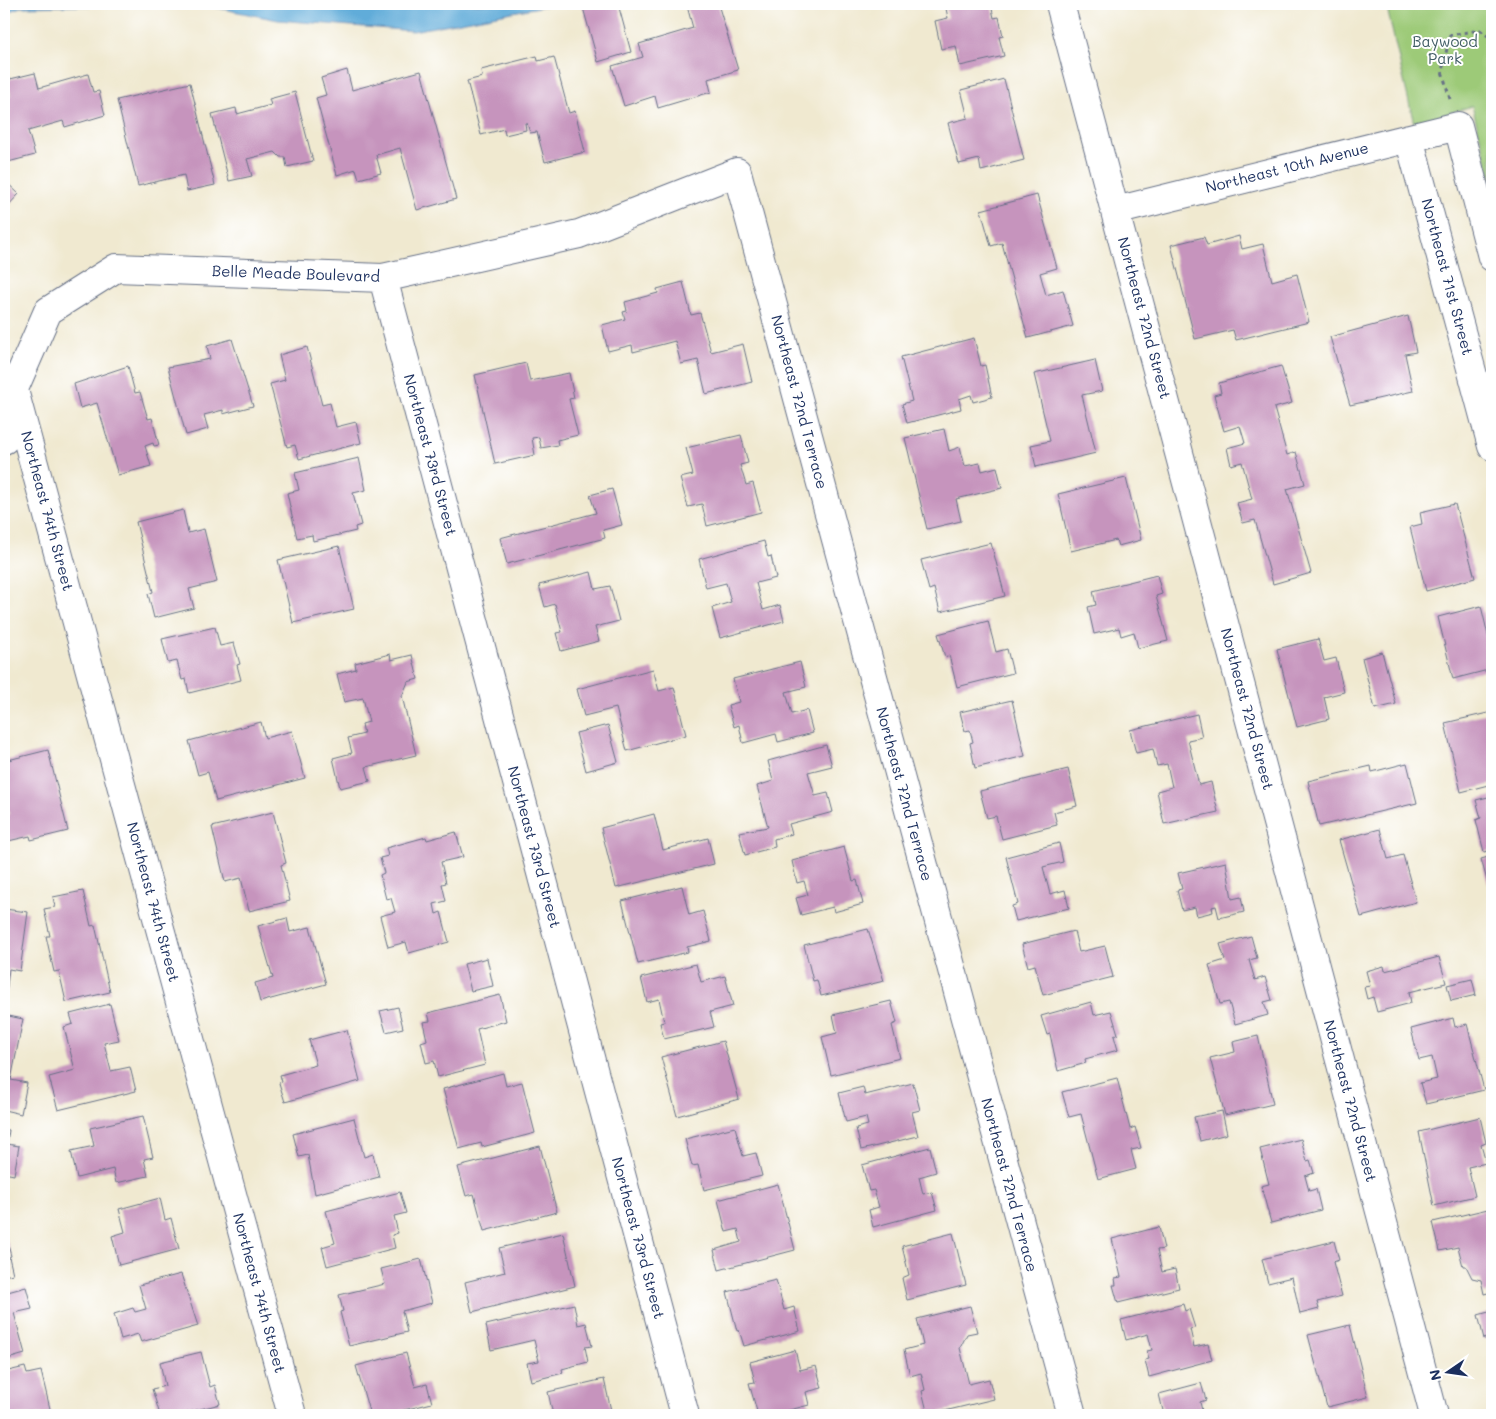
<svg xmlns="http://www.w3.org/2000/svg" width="1496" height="1419" font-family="Mali,sans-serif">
<rect width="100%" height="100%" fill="#fff"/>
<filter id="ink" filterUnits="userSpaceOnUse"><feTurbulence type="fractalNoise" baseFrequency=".02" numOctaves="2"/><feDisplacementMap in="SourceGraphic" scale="10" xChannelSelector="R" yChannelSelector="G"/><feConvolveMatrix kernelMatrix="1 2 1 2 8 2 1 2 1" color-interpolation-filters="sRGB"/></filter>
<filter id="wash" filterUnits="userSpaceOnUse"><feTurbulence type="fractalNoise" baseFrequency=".0096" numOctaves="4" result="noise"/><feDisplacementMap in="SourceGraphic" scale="20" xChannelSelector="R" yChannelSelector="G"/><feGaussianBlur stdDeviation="1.12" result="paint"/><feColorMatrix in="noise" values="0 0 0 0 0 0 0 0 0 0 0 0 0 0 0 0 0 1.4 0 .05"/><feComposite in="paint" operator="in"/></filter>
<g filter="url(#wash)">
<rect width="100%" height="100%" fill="#f0e9d0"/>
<path fill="#9dca78" stroke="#5c7c6b" d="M1386 4H1481L1492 12V182L1472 106 1414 124Z"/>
<path fill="#60acd9" stroke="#3e6e9c" d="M4 4H195L20 7 4 14Z
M198 4H555L413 31 278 20Z"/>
<g id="blocks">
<path fill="#c694bd" d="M582 4H618L631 52 598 62Z
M694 4H718L738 70 708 79 711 92 658 108 655 96 624 106 612 66 643 57 639 44 693 28 687 6Z
M945 4H991L994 18 999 17 1003 36 999 37 1004 56 960 66 956 46 941 49 935 21 948 18Z
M537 56 538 61 554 57 569 113 575 111 585 152 545 162 537 132 530 133 527 123H525L526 130 505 135 504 129 481 135 467 81 482 77 481 70Z
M347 70 352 90 421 71 456 199 417 210 400 148 376 155 381 173 359 179 356 169 337 175 316 98 326 95 321 78Z
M35 73 39 88 88 74 93 92 99 91 105 115 65 127 63 121 28 131 35 155 8 162 4 146V97L11 95 6 80Z
M1004 79 1024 160 981 171 979 159 959 164 948 123 968 118 961 90Z
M190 83 215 185 187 191 184 175 138 186 117 100Z
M295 92 313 161 287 167 285 157H280L275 152 247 159 252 176 229 181 212 114 236 108 237 114 271 105 269 99Z
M4 180 19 194 4 210Z
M1037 195 1057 268 1040 273 1046 295 1063 290 1073 326 1028 338 1002 243 991 246 981 210Z
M1239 236 1242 249 1263 244 1272 281 1297 274 1309 322 1236 340 1233 330 1195 339 1171 245 1204 237 1207 245Z
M683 282 691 315 700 313 711 352 743 344 752 382 706 394 698 360 681 364 675 341 633 352 632 345 608 351 602 325 625 319 623 312 627 311 625 302 658 293 657 289Z
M1408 316 1416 352 1405 354 1413 391 1350 405 1330 337Z
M974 338 981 366 985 365 992 397 973 402 971 395 959 399 961 409 907 423 902 404 912 401 901 357Z
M232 339 253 406 223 414V410L204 415 208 429 186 435 168 367 210 359 207 346Z
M307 347 322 405 330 403 336 427 356 422 361 443 299 459 295 445 287 447 270 384 285 380 279 355Z
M1095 360 1102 391 1082 395 1096 453 1036 467 1031 445 1050 441 1034 374Z
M526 363 530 381 569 373 574 398 569 399 578 435 557 440 558 445 541 448 539 437 532 438 535 455 495 464 475 375Z
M128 366 135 393 140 392 148 419 152 418 159 445 154 446 153 443 145 446 151 466 118 475 97 403 80 408 74 384Z
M1281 366 1292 403 1274 408 1287 455 1296 452 1305 484 1287 489 1311 573 1273 584 1255 520 1243 523 1237 503 1252 499 1242 462 1231 465 1227 448 1245 443 1240 426 1224 431 1214 395 1221 393 1219 383Z
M944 429 949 451 960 447 965 466 980 463 982 471 997 467 1002 488 956 499 961 521 927 529 905 438Z
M741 435 748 463 740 465 746 485 753 483 761 512 707 526 702 504 688 507 680 478 693 475 686 448Z
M359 458 366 490 353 493 361 525 355 527 356 531 313 541 312 535 297 538 287 493 299 490 295 473Z
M1126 478 1141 540 1118 546 1116 540 1071 551 1058 494Z
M612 489 622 525 603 530 605 538 507 564 500 538 596 513 590 495Z
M1455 504 1475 578 1426 591 1410 527 1422 524 1420 512Z
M183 510 188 533 204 529 217 582 189 589 194 608 154 618 148 594 153 592 136 522Z
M764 541 768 557 771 556 776 578 756 583 763 610 780 605 784 621 720 638 712 608 731 602 726 583 706 588 699 559Z
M991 543 1005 596 940 612 934 588 929 590 921 560Z
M339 546 354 609 293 623 278 560Z
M591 572 595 589 610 586 619 621 595 627 599 641 561 651 556 633 562 632 555 604 545 607 539 585Z
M1157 575 1162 594 1156 596 1168 641 1138 648 1134 632 1121 636 1119 628 1094 634 1088 607 1096 605 1093 591Z
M1481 606 1492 652V669L1453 679 1438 617Z
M988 621 996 652 1007 649 1013 673 957 687 949 655 945 657 938 634Z
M215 627 220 646 234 643 240 664 237 665 241 680 189 693 186 679 182 680 177 661 168 663 162 639Z
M1318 639 1324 661 1336 658 1344 692 1324 697 1329 719 1297 727 1277 649Z
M1382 652 1396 704 1375 709 1362 658Z
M390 654 391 660 412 655 418 679 408 682 402 696 416 755 366 767 370 781 340 788 333 758 352 753 348 738 364 734 362 724 369 722 363 698 344 702 337 674 356 669 355 663Z
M800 662 806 687 786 692 792 714 807 710 813 733 778 742 776 734 743 743 739 725 734 727 728 705 739 702 733 679Z
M653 669 659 691 674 687 686 735 627 751 616 708 584 716 577 689Z
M1012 700 1025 756 975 768 970 743 973 742 970 730 965 731 960 712Z
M1492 712V784L1461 792 1445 723Z
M1197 714 1202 737 1188 740 1199 785 1211 782 1218 812 1164 824 1157 791 1172 787 1167 764 1157 766 1153 749 1136 753 1130 730Z
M261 722 265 738 292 731 305 778 216 801 208 772 198 775 189 741Z
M608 725 618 762 586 771 576 733Z
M826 745 832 766 808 772 815 796 828 793 833 812 789 824 792 834 774 839 775 847 745 855 739 832 768 827 757 786 773 781 768 761Z
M48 750 68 831 31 840 30 836 4 842V815L9 814 6 800 4 801V761Z
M1407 763 1417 803 1319 826 1308 781 1371 766 1372 772Z
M1068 769 1077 806 1054 812 1057 825 1002 839 996 816 987 818 980 791Z
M1492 796V850L1484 852 1476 820 1481 818 1476 800Z
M273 812 286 863 281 865 290 901 249 911 241 878 225 882 212 827Z
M654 814 663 850 708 838 714 864 616 888 601 828Z
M1380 829 1388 859 1403 855 1416 902 1361 917 1339 840Z
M456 832 463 857 441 862 446 883 442 884 446 901 434 904 436 914 441 912 449 942 409 953 406 942 388 947 380 916 395 912 391 898 386 899 380 875 384 873 380 858 388 856 386 848 426 837 427 840Z
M1059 843 1063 862 1043 867 1050 894 1065 890 1069 908 1016 921 1012 906 1018 904 1006 857Z
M844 847 853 881 857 880 863 904 834 912 833 907 801 915 796 898 808 895 804 881 797 883 792 861Z
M1492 856V883L1488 884 1481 859Z
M1226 862 1232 899 1241 897 1244 912 1219 918 1216 906 1212 907 1213 912 1197 916 1195 907 1182 910 1177 890 1182 889 1178 873Z
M682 886 689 915 703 911 711 941 687 947 688 952 638 964 622 901Z
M83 891 91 926 95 925 110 992 66 1002 59 971 54 972 46 936H50L44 909 55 907 53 897Z
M4 909 28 912 20 971 9 969 6 994H4Z
M287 918 290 932 310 927 326 984 260 1002 255 983 273 978 258 926Z
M868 929 884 981 821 996 817 980 813 981 804 945Z
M1074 931 1079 952 1105 946 1113 977 1043 995 1035 965 1028 967 1022 944Z
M1251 936 1257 958 1249 960 1255 980 1265 977 1272 1000 1264 1002 1268 1015 1235 1024 1229 1002 1220 1004 1209 965 1225 960 1220 944Z
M1439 957 1446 983 1409 992 1411 1003 1377 1012 1373 997 1367 999 1364 987 1370 986 1366 971 1384 966 1385 971Z
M487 958 493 986 471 991 464 964Z
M696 964 701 982 725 976 733 1006 710 1012 714 1027 664 1039 660 1023 664 1022 659 999 647 1002 641 978Z
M1472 979 1476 995 1451 1001 1447 985Z
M500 995 506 1021 477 1029 485 1065 438 1077 434 1061 426 1063 421 1042 427 1040 423 1022 430 1021 428 1013Z
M891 1001 897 1023 892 1025 900 1058 831 1075 822 1037 837 1033 833 1015Z
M1091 1002 1094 1015 1111 1011 1118 1034 1114 1036 1118 1050 1085 1059 1086 1063 1058 1071 1050 1034 1047 1035 1041 1016Z
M110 1004 119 1040 104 1043 111 1071 130 1067 136 1091 58 1110 49 1077 75 1070 64 1027 73 1024 70 1014Z
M398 1007 403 1028 386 1032 380 1011Z
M4 1015 23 1019 11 1080 27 1083 21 1114 4 1110Z
M1453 1018 1455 1027 1467 1024 1484 1090 1426 1104 1420 1083 1437 1079 1432 1057 1419 1060 1411 1029Z
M347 1030 360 1081 285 1102 279 1083 282 1082 280 1075 316 1065 309 1040Z
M1258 1036 1273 1104 1225 1115 1210 1058 1235 1052 1233 1042Z
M723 1041 739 1099 677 1116 661 1057Z
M503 1073 506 1086 522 1082 535 1133 482 1147 481 1143 459 1149 443 1089Z
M1117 1078 1130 1129 1135 1127 1141 1148 1131 1150 1136 1169 1098 1179 1081 1114 1069 1117 1062 1092Z
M913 1083 920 1110 912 1112 918 1136 861 1150 856 1128 868 1125 866 1117 846 1122 839 1093 863 1087 865 1095Z
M1222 1111 1227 1134 1200 1141 1194 1117Z
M143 1116 153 1157 144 1159 148 1176 116 1183 113 1169 77 1178 71 1151 94 1146 90 1128Z
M1480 1117 1486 1143 1481 1145 1486 1163 1468 1167 1475 1196 1434 1206 1419 1132Z
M354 1118 364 1157 373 1154 379 1177 315 1194 308 1155 299 1157 293 1134Z
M735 1127 743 1156 756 1153 762 1176 704 1190 698 1165 692 1166 685 1139Z
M4 1129 9 1130 7 1144 19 1146 14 1175 4 1173Z
M1301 1139 1307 1161 1310 1160 1314 1173 1305 1176 1309 1191 1316 1189 1321 1210 1271 1223 1261 1186 1269 1184 1260 1149Z
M540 1146 557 1212 484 1231 474 1194 466 1196 458 1167Z
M930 1147 936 1172 919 1177 923 1194 932 1192 937 1210 873 1227 869 1210 879 1207 874 1190 869 1191 862 1165Z
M778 1184 795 1250 719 1270 714 1250 741 1242 738 1229 726 1232 718 1200Z
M400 1192 406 1213 394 1216 398 1233 392 1235 395 1248 327 1266 322 1247 335 1243 326 1211Z
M160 1198 165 1220 171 1218 179 1249 119 1265 112 1236 125 1232 119 1209Z
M1492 1208V1292L1484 1294 1481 1280 1472 1278 1466 1266H1463L1458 1247 1440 1251 1433 1222Z
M1159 1227 1164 1249 1157 1250 1162 1272 1175 1269 1179 1288 1118 1303 1113 1285H1116L1115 1278 1121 1277 1112 1239Z
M4 1230 11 1256 9 1257 13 1274 4 1276Z
M563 1233 575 1286 472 1312 465 1282 505 1272 499 1248Z
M953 1233 966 1285 907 1300 902 1278 909 1275 902 1246Z
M1334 1241 1339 1260 1333 1262 1342 1296 1317 1302 1319 1309 1300 1314 1292 1277 1268 1283 1262 1259Z
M421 1259 432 1303 402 1311 407 1332 349 1346 340 1312 343 1311 339 1295 385 1284 381 1269Z
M181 1274 198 1326 141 1342 138 1334 121 1339 114 1314 133 1308 135 1312 146 1309 139 1285Z
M776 1280 784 1310 794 1307 800 1331 744 1346 739 1330 737 1331 727 1292Z
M26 1287 32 1309 14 1313 25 1354 4 1360V1293Z
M574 1304 578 1325 586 1323 592 1346 585 1347 588 1362 562 1369 563 1373 531 1381 527 1363 539 1361 534 1340 491 1350 486 1325Z
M1183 1304 1185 1311 1189 1309 1195 1328 1190 1329 1194 1347 1208 1344 1212 1360 1149 1377 1145 1360 1149 1359 1147 1351 1152 1350 1148 1334 1126 1340 1121 1320Z
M970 1306 977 1332 967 1334 960 1348 969 1384 989 1379 994 1399 928 1415 922 1391 925 1390 921 1373 910 1376 904 1350 923 1345 917 1319Z
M1492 1311V1348L1489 1338 1484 1339 1478 1315Z
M1350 1325 1368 1397 1327 1407 1308 1335Z
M795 1350 800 1370 816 1366 822 1388 806 1392 809 1405 770 1415H758L749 1383 755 1382 750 1362Z
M201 1352 210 1387 215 1385 220 1404 177 1415H160L152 1389 165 1386 160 1362Z
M406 1353 415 1387 427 1384 432 1403 400 1411 401 1415H370L356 1366Z
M25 1367 27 1374 41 1371 51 1413 43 1415H4V1372Z
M604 1379 612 1415H553L548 1392Z
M1201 1383 1206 1400 1200 1402 1203 1415H1164L1159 1394Z"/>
</g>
</g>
<g filter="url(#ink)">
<use href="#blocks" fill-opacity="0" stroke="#667086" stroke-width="1"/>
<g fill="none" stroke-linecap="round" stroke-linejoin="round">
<defs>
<path id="minor" d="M1060 4 1434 1415
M1409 138 1492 446
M1115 211 1458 126 1492 257
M383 278 685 1415
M15 394 292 1415
M4 440 14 389 48 311 116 268 383 278 579 234 737 172 1072 1415"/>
</defs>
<use href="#minor" stroke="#667086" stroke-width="30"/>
<path stroke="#667086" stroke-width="3" stroke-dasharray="4 4" stroke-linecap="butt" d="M1450 99 1442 71 1450 35 1480 30 1492 39"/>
<use href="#minor" stroke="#fff" stroke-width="28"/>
</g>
</g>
<g text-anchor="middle" stroke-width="4" stroke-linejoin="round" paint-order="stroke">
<g font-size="15" fill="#425e66" stroke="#fff">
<text x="1445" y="47">Baywood<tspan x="1445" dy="17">Park</tspan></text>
</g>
<g font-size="15" fill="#1b2f5e" stroke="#fff">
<text transform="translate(1287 168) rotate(-14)" y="5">Northeast 10th Avenue</text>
<text transform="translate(296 274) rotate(2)" y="5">Belle Meade Boulevard</text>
<text transform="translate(1447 277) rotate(75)" y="5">Northeast 71st Street</text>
<text transform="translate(1144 318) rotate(75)" y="5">Northeast 72nd Street</text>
<text transform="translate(799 402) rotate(75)" y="5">Northeast 72nd Terrace</text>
<text transform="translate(430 455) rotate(75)" y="5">Northeast 73rd Street</text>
<text transform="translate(47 511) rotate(75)" y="5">Northeast 74th Street</text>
<text transform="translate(1247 709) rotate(75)" y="5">Northeast 72nd Street</text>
<text transform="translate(904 794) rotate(75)" y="5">Northeast 72nd Terrace</text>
<text transform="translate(534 847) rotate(75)" y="5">Northeast 73rd Street</text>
<text transform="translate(153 902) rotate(75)" y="5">Northeast 74th Street</text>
<text transform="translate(1350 1101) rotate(75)" y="5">Northeast 72nd Street</text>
<text transform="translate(1009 1185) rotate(75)" y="5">Northeast 72nd Terrace</text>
<text transform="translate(638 1238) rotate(75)" y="5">Northeast 73rd Street</text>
<text transform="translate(259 1293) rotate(75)" y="5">Northeast 74th Street</text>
</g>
</g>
<rect width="1496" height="1419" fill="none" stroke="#fff" stroke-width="20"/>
<g transform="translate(1448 1372) rotate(257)" stroke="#ffffff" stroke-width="4" paint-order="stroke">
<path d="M0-4L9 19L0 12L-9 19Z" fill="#1b2f5e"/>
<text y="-8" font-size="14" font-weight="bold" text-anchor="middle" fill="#1b2f5e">N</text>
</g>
</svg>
